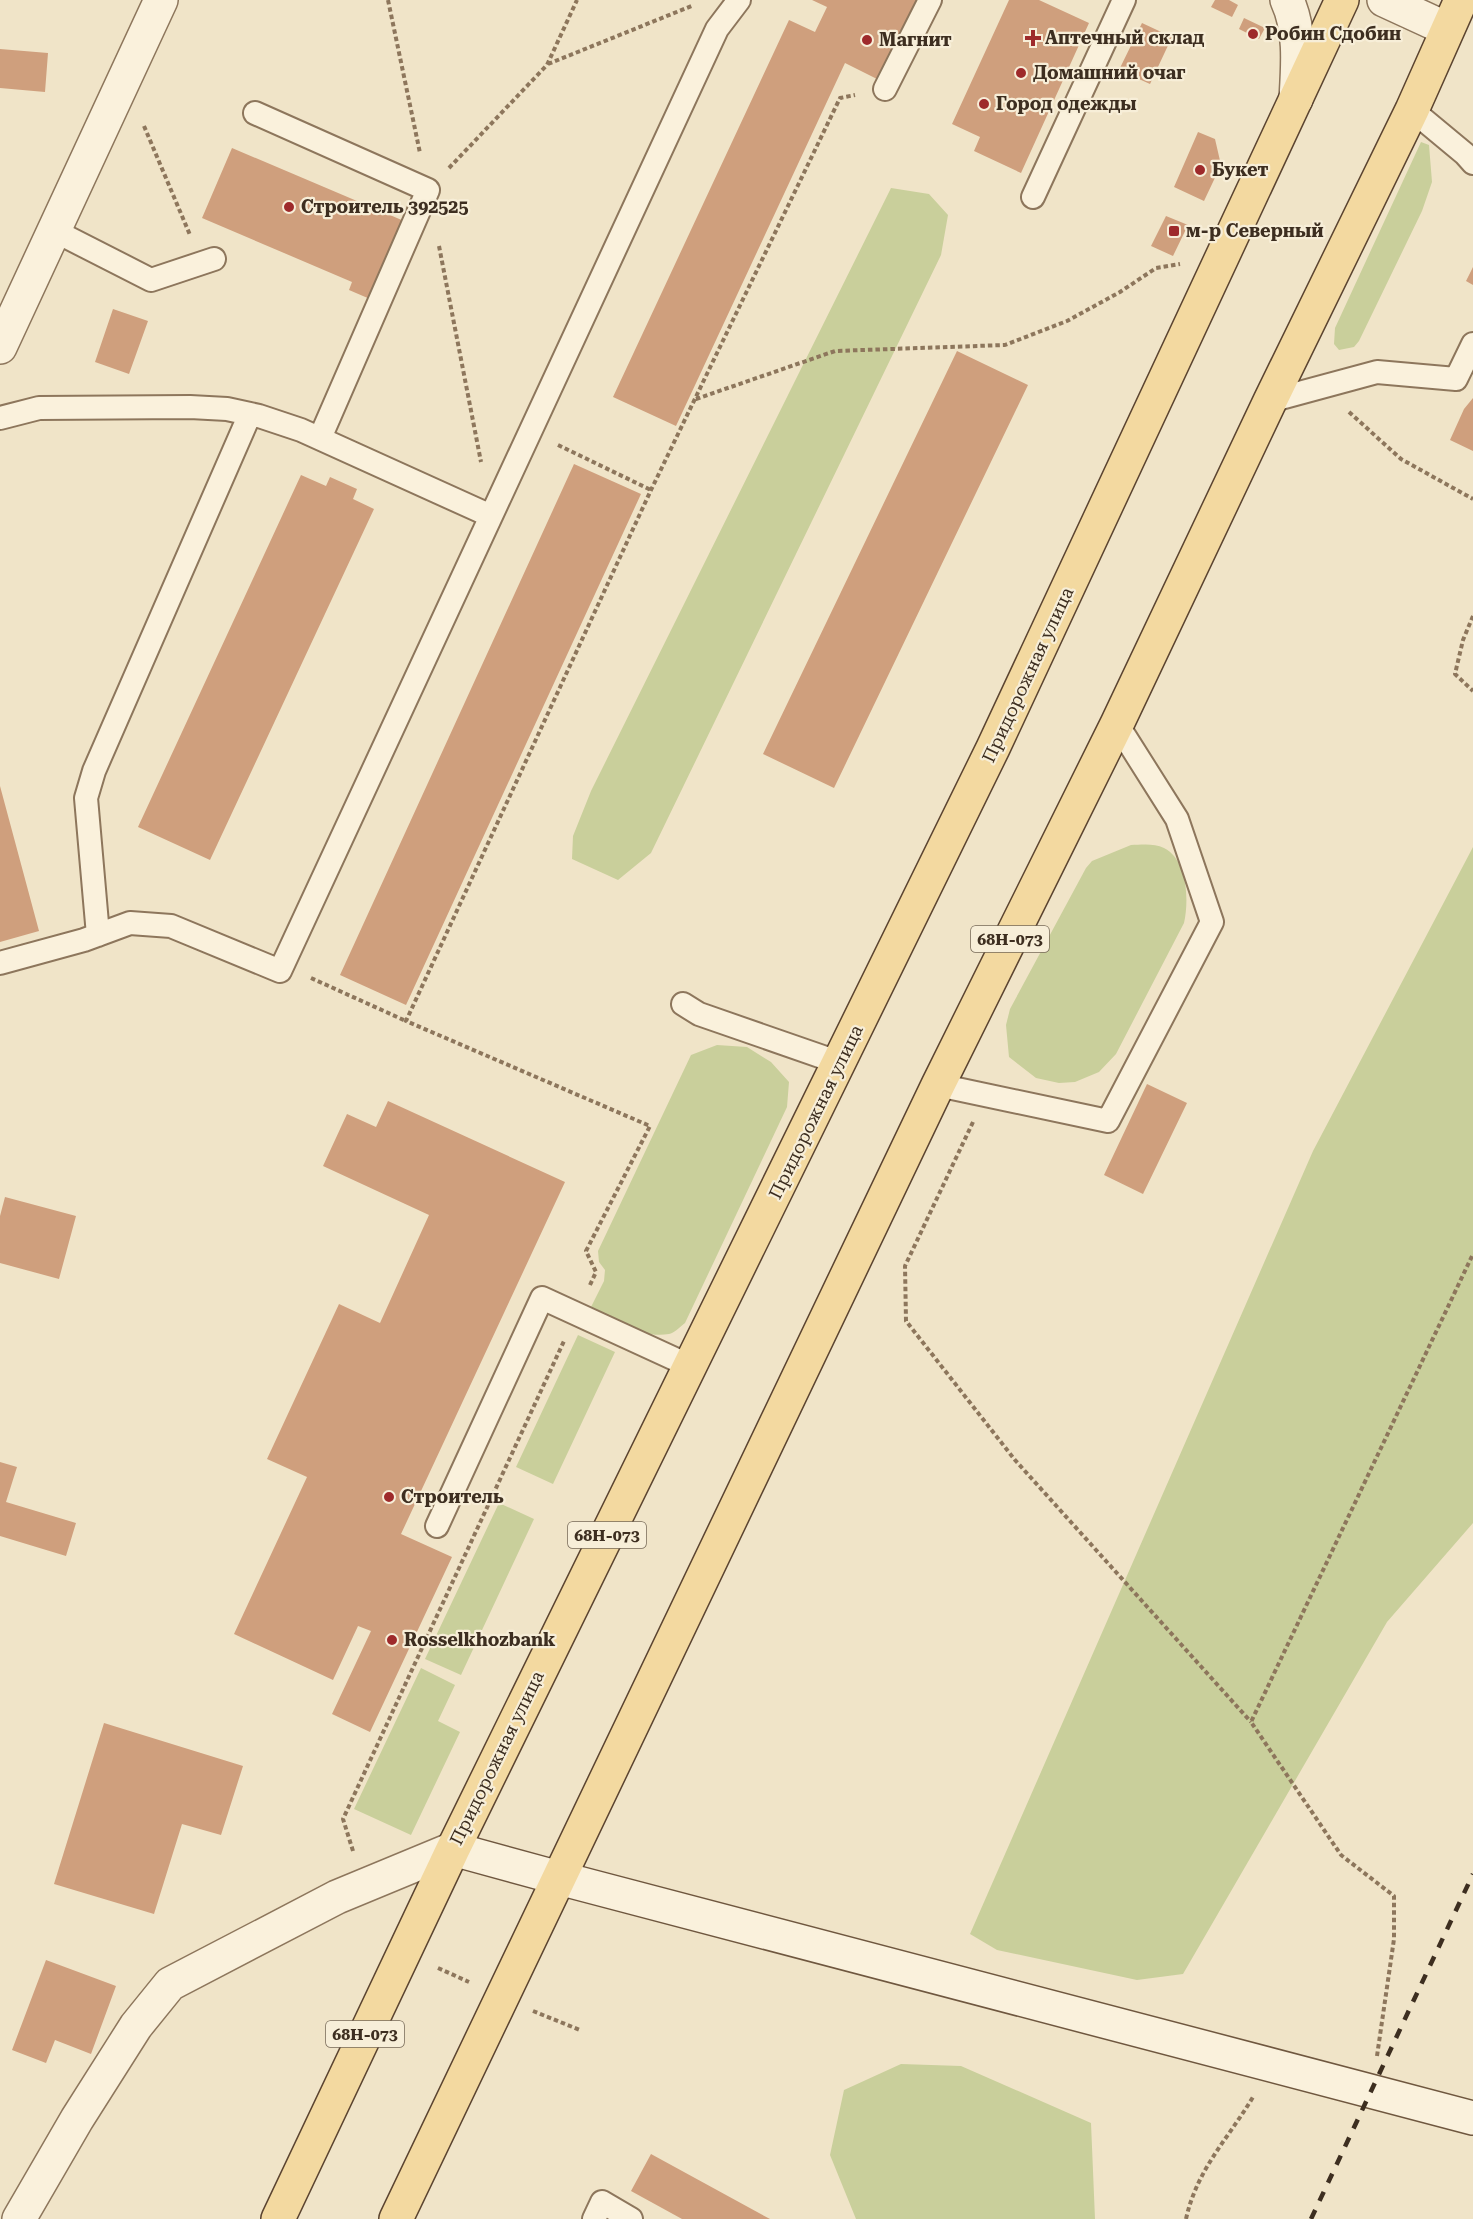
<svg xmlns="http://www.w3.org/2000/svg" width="1473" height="2219" font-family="'Roboto Serif',serif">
<rect width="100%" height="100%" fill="#f0e4c8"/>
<path fill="#c9cf9b" d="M1421 142 1429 145 1432 182 1422 211 1359 341 1354 347 1339 350 1334 344 1335 328Z
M891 188 929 194 948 215 941 255 651 853 618 880 572 859 573 836 591 791Z
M1131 845C1141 845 1154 843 1164 848 1188 860 1189 901 1184 923L1116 1054 1099 1072 1075 1082 1059 1083 1036 1078 1009 1057 1006 1025 1010 1009 1086 868 1092 861Z
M1473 847V1523L1387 1622 1183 1974 1137 1980 997 1950 970 1934 1313 1151Z
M717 1045 747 1047 771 1062 789 1082 787 1107 685 1323C680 1327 674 1333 669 1334 642 1339 614 1320 590 1309L604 1281 605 1270 599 1262 598 1251 691 1055Z
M578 1335 615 1352 553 1484 516 1467Z
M499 1503 534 1519 461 1675 425 1659Z
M421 1668 455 1685 438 1721 460 1732 411 1835 354 1809Z
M901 2064 961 2066 1091 2123 1095 2219H856L830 2155 844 2090Z"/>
<path fill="#cf9f7d" d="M812 0H922L881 81 845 63 676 426 613 397 789 20 815 32 827 7Z
M1009 0H1039L1089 23 1021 173 974 151 980 137 952 124Z
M1215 0H1229L1238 5 1232 17 1211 7Z
M1244 18 1265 28 1259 39 1239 29Z
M1142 23 1172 37 1150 84 1119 70Z
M0 49 48 53 45 92 0 88Z
M1198 132 1215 139 1221 165 1204 201 1174 187Z
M232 148 404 221 370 299 349 290 352 282 202 218Z
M1166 216 1188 225 1173 256 1151 246Z
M1473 267V285L1466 281Z
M113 309 148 321 129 374 95 362Z
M957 351 1028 385 834 788 763 754Z
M1473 398V451L1450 440 1464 409Z
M574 464 641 494 406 1005 340 975Z
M301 475 326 486 330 477 357 489 353 499 374 509 210 860 138 827Z
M0 786 39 931 0 942Z
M1147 1084 1187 1103 1143 1194 1104 1175Z
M388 1101 565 1182 401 1534 452 1557 370 1732 332 1714 371 1631 358 1626 333 1680 234 1634 307 1477 267 1459 339 1304 380 1323 429 1215 323 1166 347 1114 376 1127Z
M5 1197 76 1216 59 1279 0 1263V1216Z
M0 1462 17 1467 6 1502 76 1523 66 1556 0 1536Z
M104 1723 243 1766 221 1835 182 1824 154 1914 54 1884Z
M46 1960 116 1986 91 2054 55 2040 46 2063 12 2050Z
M651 2154 770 2219H682L631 2191Z"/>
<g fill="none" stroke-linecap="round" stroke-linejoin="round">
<defs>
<path id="lane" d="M885 89 930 0
M1412 110 1465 154 1473 163
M255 113 428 190 320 438
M1033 197 1124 0
M53 230 151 280 214 259
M1270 401 1377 372 1456 379 1473 344
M0 418 39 408 190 407 227 409 259 416 301 430 491 516
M98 935 86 798 94 771 250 414
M0 963 84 940 130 923 171 926 280 971 717 29 739 0
M683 1004 699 1014 840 1063
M938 1085 1108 1121 1212 922 1177 819 1117 724
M437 1526 542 1298 690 1366
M594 2219 602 2202 631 2219"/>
<path id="street" d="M1287 0C1301 30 1298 66 1296 99
M1384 0 1447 29
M0 347 161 0
M19 2219 77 2119 136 2026 170 1984 337 1897 453 1849"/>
<path id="secondary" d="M453 1849 559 1878 1473 2118"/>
<path id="primary" d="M278 2219 453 1849 993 748 1342 0
M396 2219 938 1085 1117 724 1270 401 1412 110 1461 0"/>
</defs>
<use href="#lane" stroke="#8d765c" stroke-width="26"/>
<use href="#street" stroke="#8d765c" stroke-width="36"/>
<use href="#secondary" stroke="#6f573f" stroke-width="36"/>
<use href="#primary" stroke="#5b4430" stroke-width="36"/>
<path stroke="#8d765c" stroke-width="4" stroke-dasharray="4.5 3" stroke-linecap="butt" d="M388 0 420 153
M548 64 694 5
M144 126 190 235
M449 168 547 65 577 0
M439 246 481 462
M696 399 835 351 1005 345 1067 321 1120 292 1156 268 1180 264
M1349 412 1401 459 1473 499
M558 445 651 490
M1473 616 1463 640 1455 674 1473 691
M311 978 406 1021
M973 1122 905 1266 906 1321 1015 1460 1251 1722
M590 1285 596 1272 586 1251 650 1126 406 1021 651 490 840 98 855 95
M353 1851 343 1819 564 1341
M438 1968 469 1982
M533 2011 580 2030
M1377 2056 1394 1939V1896L1341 1855 1251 1722 1473 1254
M1186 2219C1197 2169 1228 2139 1253 2097"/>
<use href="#lane" stroke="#faf1dc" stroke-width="22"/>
<use href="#street" stroke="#faf1dc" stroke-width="33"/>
<use href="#secondary" stroke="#faf1dc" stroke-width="33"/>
<use href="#primary" stroke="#f3d9a0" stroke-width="33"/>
<path stroke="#3d2e20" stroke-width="4.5" stroke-dasharray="10 10" stroke-linecap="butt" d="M1311 2219 1473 1874"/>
</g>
<g fill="#9e2a2b" stroke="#f7eed8" stroke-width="2">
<circle cx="1253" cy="34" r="6"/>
<path d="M1030 29h6v6h6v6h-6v6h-6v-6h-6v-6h6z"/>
<circle cx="867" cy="40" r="6"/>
<circle cx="1021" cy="73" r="6"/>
<circle cx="984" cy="104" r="6"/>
<circle cx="1200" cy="170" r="6"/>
<circle cx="289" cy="207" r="6"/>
<rect x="1168" y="225" width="12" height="12" rx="3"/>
<circle cx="389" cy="1497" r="6"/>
<circle cx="392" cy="1640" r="6"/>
</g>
<g text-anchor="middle" stroke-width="4.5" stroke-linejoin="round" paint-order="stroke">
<g fill="#f7eed8" stroke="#756857" stroke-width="1.5">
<rect x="971" y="926" width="78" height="26" rx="4.5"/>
<rect x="568" y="1522" width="78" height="26" rx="4.5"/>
<rect x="326" y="2021" width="78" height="26" rx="4.5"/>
</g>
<g font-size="16" font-weight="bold" fill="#3d2e20">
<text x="1010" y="945">68Н-073</text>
<text x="607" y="1541">68Н-073</text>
<text x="365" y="2040">68Н-073</text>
</g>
<g font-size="18" font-weight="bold" fill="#3d2e20" stroke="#f7eed8" text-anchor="start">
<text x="1265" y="40">Робин Сдобин</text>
<text x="1045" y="44">Аптечный склад</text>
<text x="879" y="46">Магнит</text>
<text x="1033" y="79">Домашний очаг</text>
<text x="996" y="110">Город одежды</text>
<text x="1212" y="176">Букет</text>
<text x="301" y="213">Строитель 392525</text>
<text x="1186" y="237">м-р Северный</text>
<text x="401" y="1503">Строитель</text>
<text x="404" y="1646">Rosselkhozbank</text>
</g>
<g font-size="18" fill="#3d2e20" stroke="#f7eed8">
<text transform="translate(1028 675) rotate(-65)" y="6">Придорожная улица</text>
<text transform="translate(816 1112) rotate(-64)" y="6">Придорожная улица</text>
<text transform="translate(497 1758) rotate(-64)" y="6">Придорожная улица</text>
</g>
</g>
</svg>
